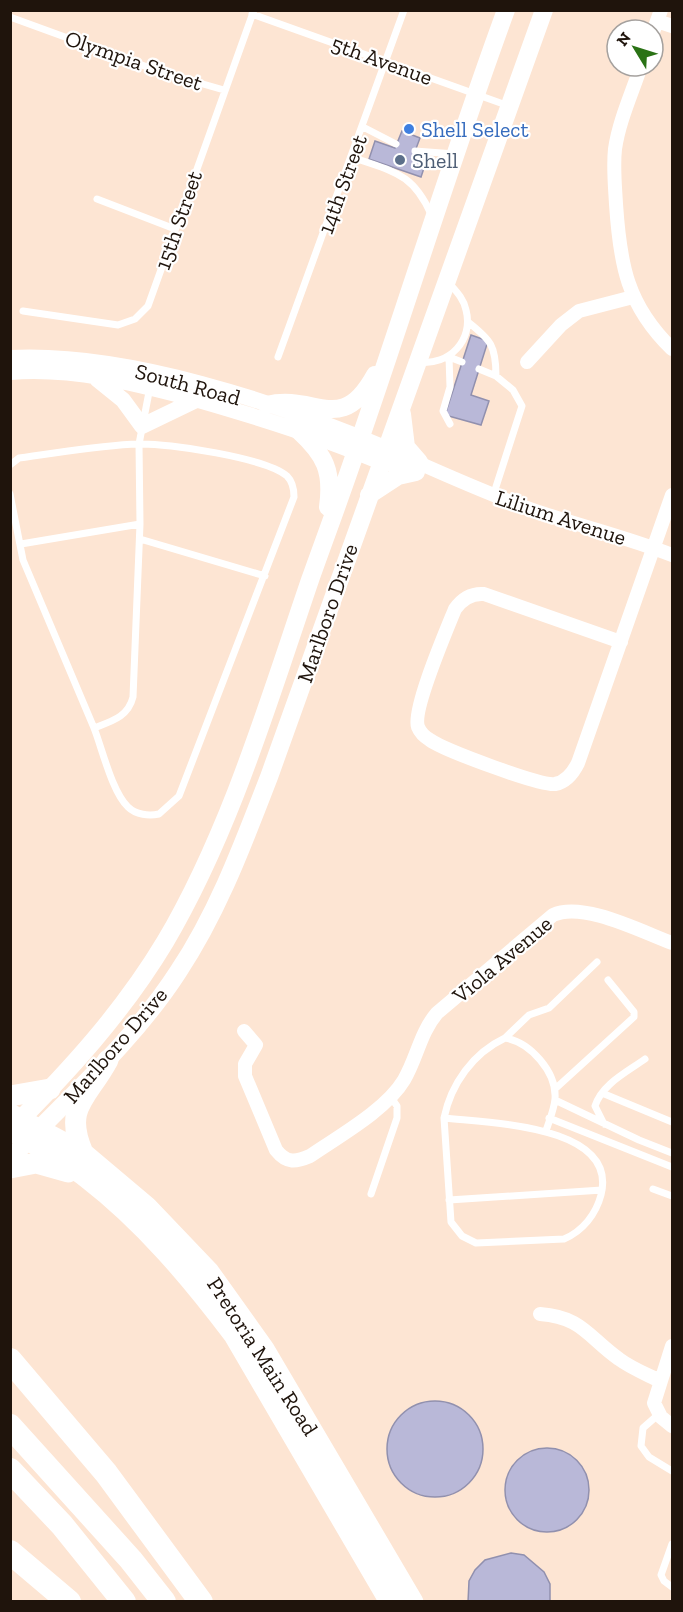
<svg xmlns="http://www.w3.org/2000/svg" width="683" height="1612" font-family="'Zilla Slab',serif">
<rect width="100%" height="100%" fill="#fde5d3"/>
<path fill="#b9b8d8" stroke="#9190ae" stroke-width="1.5" d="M402 131 420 138 414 154 427 159 421 177 369 159 375 141 395 148Z
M471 335 488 341 471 395 489 401 481 425 445 415Z
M387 1449a48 48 0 1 1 96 0a48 48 0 1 1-96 0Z
M505 1490a42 42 0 1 1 84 0a42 42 0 1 1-84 0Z
M511 1553 524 1555 544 1572 550 1584V1602H468L469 1581 475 1570 485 1560Z"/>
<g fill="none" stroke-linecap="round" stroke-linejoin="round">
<path stroke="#fff" stroke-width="7" d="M252 14 509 106
M10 17 161 72 224 90
M363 127 396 144
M415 151 455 154
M352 157C393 172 412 172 431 214
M97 199 175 229
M23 311 118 325 135 319 148 306 254 10
M468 322C491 340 496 346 496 376L513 390 522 406 493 496
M278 357 404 10
M419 362C449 366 474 340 466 310 464 299 456 291 449 283
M479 369 496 376
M450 424 443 411 450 387 449 357 462 362
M10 465 19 458C58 453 99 445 139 444 167 443 267 458 287 476 293 482 294 489 294 497L179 796 159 814C149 816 136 815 128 807 112 792 102 748 94 728 112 721 128 717 133 697L140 524 139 444 150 387
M10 494 23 560 94 728
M140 539 265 576
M21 544 140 524
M505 1038 529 1015 549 1008 597 962
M555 1089 634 1017V1012L608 980
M602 1093 672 1122
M555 1100 639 1140 672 1153
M444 1118C486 1123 619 1124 601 1195 596 1214 583 1231 564 1239L476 1243 462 1236 451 1222 444 1118C451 1084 473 1053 505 1038 530 1042 557 1072 555 1099 554 1110 549 1121 546 1131
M549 1118 672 1167
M604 1124 595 1106C602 1084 627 1072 645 1059
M653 1189 672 1196
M371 1194 397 1118V1106L390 1096
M449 1200 602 1190
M659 1414 643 1428 641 1446 649 1457 672 1471
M672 1544 661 1575 664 1581 672 1587"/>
<path stroke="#fff" stroke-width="14" d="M657 21 672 26
M653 32 661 10
M641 66C632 93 619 121 615 149 613 167 615 186 616 204 620 265 627 305 672 349
M527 362 561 325 579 311 633 297
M385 448C435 470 482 492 533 510 579 526 627 537 672 555
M381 462 415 472
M621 642 484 594C471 593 462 599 455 609 447 629 412 710 418 727 420 732 425 737 430 740 444 750 540 786 555 784 566 782 573 773 578 763L672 495
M244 1031 256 1045 245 1064V1076L276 1150C287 1164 296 1162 310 1156 339 1136 386 1110 404 1080 417 1058 420 1033 437 1013L553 915C583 901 642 932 672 943
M540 1314C582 1317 588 1337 619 1359 631 1368 646 1374 660 1381
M672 1346 654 1403 661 1417 672 1426"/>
<path stroke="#fff" stroke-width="16" d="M10 358C127 352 278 403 385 448
M10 372C74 367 134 383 195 399 258 417 320 436 381 462
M97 379 123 400 142 426 196 400"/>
<path stroke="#fff" stroke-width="18" d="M267 405C315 393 341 437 375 375
M402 414 406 447 419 462
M299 431C325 455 333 471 328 507
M369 495 398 476 416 472
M12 1128C69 1071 123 1012 165 942 230 832 269 700 310 580 326 535 343 490 358 445 408 301 453 154 506 10
M10 1159C68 1098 132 1043 178 972 218 912 243 844 269 777L544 10"/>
<path stroke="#fff" stroke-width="21" d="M10 1096 50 1089
M10 1114 83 1153 147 1207 209 1272 264 1349 413 1602
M14 1132C39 1147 64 1160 87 1178 144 1222 191 1278 234 1335L390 1602
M83 1153C63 1107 87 1099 108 1060
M10 1168 36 1163 68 1172"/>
<path stroke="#fff" stroke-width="24" d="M10 1360 106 1473 201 1602
M10 1426 131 1560 164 1602
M10 1470 62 1525 124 1602
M10 1552 69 1602"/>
</g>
<circle fill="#3f7fe0" stroke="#fff" stroke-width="2" cx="409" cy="129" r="6"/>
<circle fill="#5c6f8a" stroke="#fff" stroke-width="2" cx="400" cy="160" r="6"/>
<g text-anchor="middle" stroke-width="4.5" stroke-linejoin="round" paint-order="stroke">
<g font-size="22" fill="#1f140c" stroke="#fff">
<text transform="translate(134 60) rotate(19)" y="8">Olympia Street</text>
<text transform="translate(382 60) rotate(20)" y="8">5th Avenue</text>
<text transform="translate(342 184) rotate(-70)" y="8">14th Street</text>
<text transform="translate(178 220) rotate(-71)" y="8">15th Street</text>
<text transform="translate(188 384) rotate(15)" y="8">South Road</text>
<text transform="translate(561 517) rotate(18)" y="8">Lilium Avenue</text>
<text transform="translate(327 613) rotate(-71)" y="8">Marlboro Drive</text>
<text transform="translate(502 959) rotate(-40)" y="8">Viola Avenue</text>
<text transform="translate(115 1045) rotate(-49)" y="8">Marlboro Drive</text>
<text transform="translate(263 1356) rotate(57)" y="8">Pretoria Main Road</text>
</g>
<g font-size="22" fill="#366cbe" stroke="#fff" text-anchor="start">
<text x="421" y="137">Shell Select</text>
</g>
<g font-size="22" fill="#4e5e75" stroke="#fff" text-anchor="start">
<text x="412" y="168">Shell</text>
</g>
</g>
<rect width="683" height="1612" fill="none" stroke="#1f140c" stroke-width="24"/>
<g transform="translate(635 48) rotate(308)"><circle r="28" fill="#ffffff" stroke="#a5a19e" stroke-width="1.5"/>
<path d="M0-4.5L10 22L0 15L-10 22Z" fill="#2a7215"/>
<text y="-9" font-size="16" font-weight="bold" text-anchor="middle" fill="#1f140c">N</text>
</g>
</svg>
